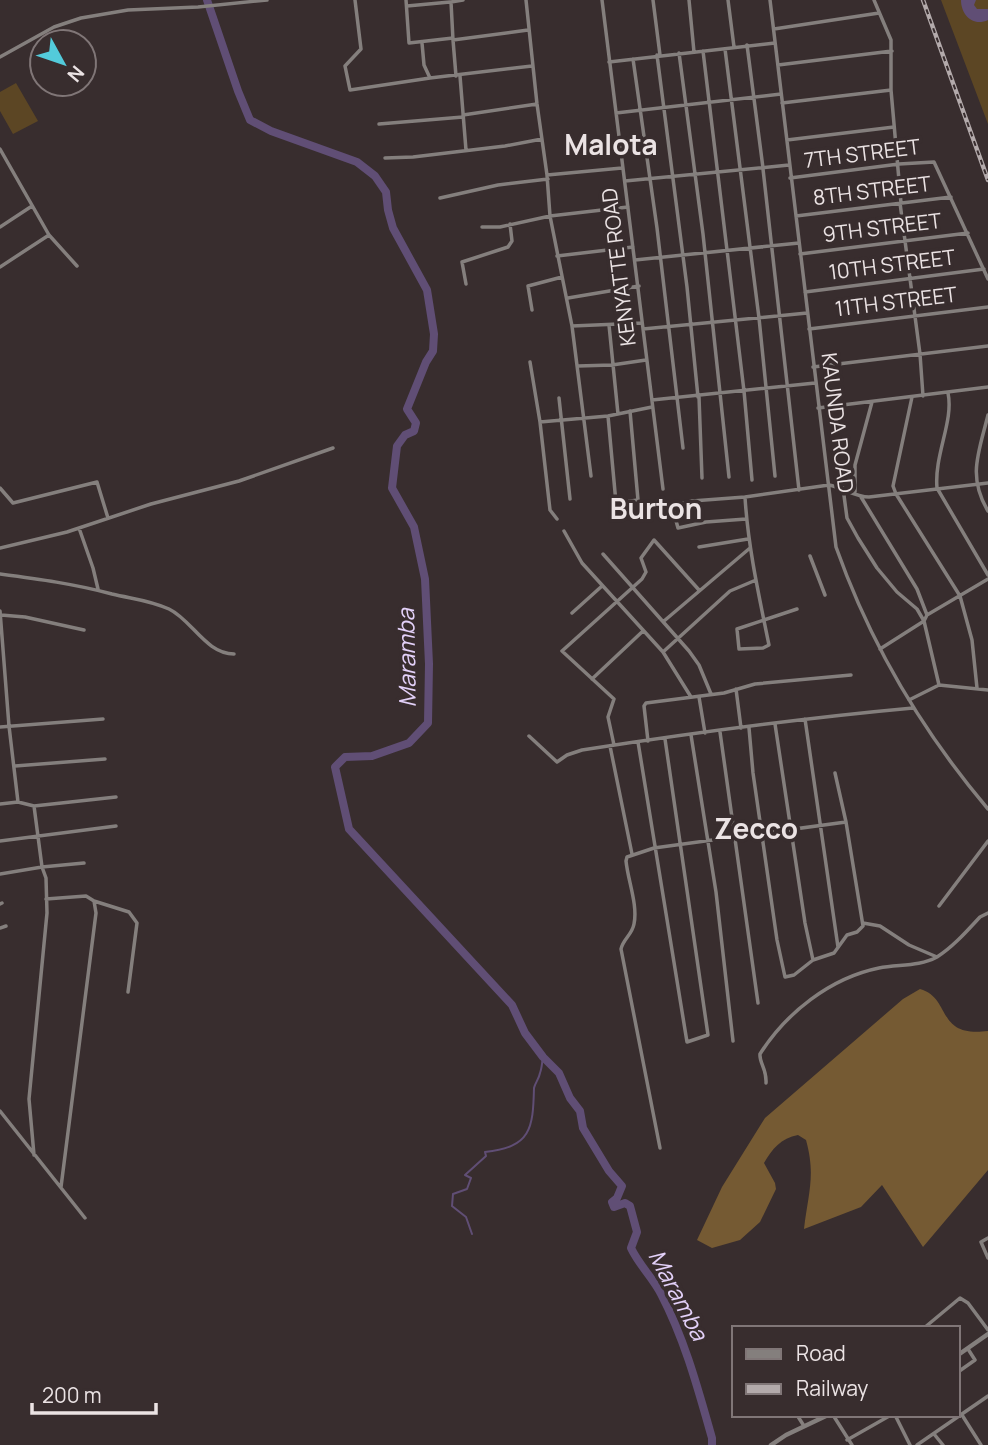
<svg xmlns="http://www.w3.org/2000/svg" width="988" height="1445" font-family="Manrope,sans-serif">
<rect width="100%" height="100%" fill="#382d2e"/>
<path fill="#5c4624" d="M941 0H988V124Z
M16 83 38 121 13 134 0 111V92Z"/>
<path fill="#755a33" d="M920 989C952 998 935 1038 988 1031V1170L923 1247 882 1185 861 1207 804 1229C808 1194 816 1176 806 1140L798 1135C781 1138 772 1149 764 1163L775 1183 776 1189 760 1222 740 1240 712 1248 697 1240 722 1187 765 1118 903 999Z"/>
<path fill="#604e75" d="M961 0H976L974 5 977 9H988V20C973 27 961 15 961 0Z"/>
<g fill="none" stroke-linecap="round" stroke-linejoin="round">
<path stroke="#604e75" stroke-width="2" d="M472 1234 466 1217 452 1206 453 1194 467 1189 471 1178 465 1175 486 1156 485 1152C531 1147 533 1129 534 1088 535 1083 539 1079 540 1073 542 1068 542 1062 543 1057"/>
<path stroke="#604e75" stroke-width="8" d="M207 0 238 91 250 120 271 131 357 162 375 176 386 192 388 210 393 228 427 290 434 334 433 351 426 362 407 409 416 423 414 431 405 435 397 446 392 488 414 527 425 579 429 664 428 723 409 743 372 756 345 757 335 767 349 829 512 1005 525 1033 543 1057 559 1073 570 1098 580 1111 583 1128 609 1171 622 1186 617 1198 612 1202 614 1207 625 1203 630 1206 637 1232 631 1248C639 1265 653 1278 661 1294 685 1340 698 1389 712 1438V1445"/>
<path stroke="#847f7d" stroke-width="3.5" d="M355 0 361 49 345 66 350 90 430 78
M406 0 409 43 453 38
M463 0 451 2 453 40 528 30
M526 0 537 104 547 175 550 216 572 326 591 476
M602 0 663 489
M653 0 660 55
M689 0 694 52
M728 0 734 47
M770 0 836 547C870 643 922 731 988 809
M874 0 891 40V90L901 203
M407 6 450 2
M774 29 879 13
M453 40 456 76
M422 43 424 65 430 78 532 66
M747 45 763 168
M725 49 759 318 775 476
M703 51 744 391 752 480
M679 53 703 234 729 477
M657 55 687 287 698 397
M0 57 54 27 81 18 128 10 198 7 267 0
M633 59 657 228 683 448
M609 62 775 43
M778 65 892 51
M460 76 466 150
M782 103 891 90
M616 113 781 94
M463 115 537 104
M379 124 463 117
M787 140 894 127
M0 149 49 235 77 266
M385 158 413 157 505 146 542 139
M763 169 799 490
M547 175 622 168
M790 178 899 164 934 162 988 279
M625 181 789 165
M440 198 498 185 548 179
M900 203 920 354 923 396
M796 216 951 197
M0 227 32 206
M482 227H500L550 216 628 207
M800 254 968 233
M557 256 633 247
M635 260 799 243
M0 267 49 235
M466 284 462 262 508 247 512 241 510 224
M805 292 984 269
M568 298 639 286
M532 310 528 286 562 277
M609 325 618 414
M572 326 642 323
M643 329 807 313
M809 329 988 307
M530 362 540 422 550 510 557 519
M578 366 612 365 646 360
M813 367 988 346
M948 393C954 421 934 455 937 488L988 575
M699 397 702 478
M912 397 893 486 896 494 960 596 972 640 977 688
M559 398 570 499
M652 400 815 383
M818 408 988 387
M988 415C979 452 967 476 988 511
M608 416 616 503 638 500 630 411
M540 422 608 416 652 407
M0 488 13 503 97 482 108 518
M843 488 847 518 858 538 877 568 897 592 917 609 924 621 939 685
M855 492V465L872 402
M745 497 692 501 672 506 678 528 706 522 746 519
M861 497 917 589 927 615
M79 528 93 568 98 589
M564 531 582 563 663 652 691 697
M699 547 748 539
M0 548 67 532 151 504 239 481 333 448
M603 554 689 651 699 665 711 694
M810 556 825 595
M0 574C38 579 75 584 112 594 133 599 149 600 169 609 192 620 206 654 234 654
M797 609 737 629 739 649 763 648 769 645C759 596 748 547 745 497L829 485C843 488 856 497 869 497L988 483
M0 611 9 726 18 802
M572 613 602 586
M1 615 25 617 84 630
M664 621 750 548
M880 649 924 621 927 615 988 579
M663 652 730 591 756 580
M592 679 643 631
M736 689 741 728
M699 697 705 733
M909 700 939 685 988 690
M805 719 838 947
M775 724 805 923 813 960
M0 727 103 719
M749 728 753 773 777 940 785 977 794 975 813 960 834 953 847 935 857 932 863 926 846 822 835 773
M720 732 758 1003
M691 735 716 892 733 1041
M529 736 557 762 567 755 582 750C692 733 803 718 913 708
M648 741 644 706 646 703 724 693 755 684 851 675
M638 742 687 1042 708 1035 665 739
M614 745 608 717 614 699 562 651 642 579 646 572 641 558 654 540 699 590
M610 746 632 854
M15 766 105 759
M0 804 18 802 34 806 116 797
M0 841 116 826
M0 874 42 867 34 806
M46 899 86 896 94 901 96 913 61 1187
M94 901 129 912 137 923 128 992
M0 904 2 903
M939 906 988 841
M863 923 880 926 909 945 937 957
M0 928 6 926
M766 1083C767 1069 759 1063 760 1054 786 1013 830 978 879 968 898 964 919 967 937 957 953 947 967 931 980 917L988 913
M0 1111 85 1218
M660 1148 621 949C623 939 632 935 634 924 638 905 628 881 626 861L627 857 654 848 846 822
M34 1155 29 1099 47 913 46 878 42 867 84 863
M988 1238 981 1242 988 1258
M924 1328 960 1298 968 1303 988 1330
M958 1372 975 1360 968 1349
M797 1415 804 1426
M833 1415 852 1445
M895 1415 910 1445
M962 1415 981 1445
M934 1434 943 1445
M847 1440 891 1415
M917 1445 988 1396"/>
<path stroke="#847f7d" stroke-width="4.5" d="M958 1355 988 1334
M771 1445 786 1435 828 1415"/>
<defs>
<path id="rail" d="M923 0 988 180"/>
</defs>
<use href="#rail" stroke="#b3aaab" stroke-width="4.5"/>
<use href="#rail" stroke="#382d2e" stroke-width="2" stroke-dasharray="5" stroke-linecap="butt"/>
</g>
<g text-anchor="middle" stroke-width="7" stroke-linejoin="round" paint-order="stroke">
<g font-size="21" fill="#ebe3e4" stroke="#382d2e">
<text transform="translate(862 154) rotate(-7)" y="7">7TH STREET</text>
<text transform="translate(872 191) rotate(-7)" y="7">8TH STREET</text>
<text transform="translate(882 228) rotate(-7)" y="7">9TH STREET</text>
<text transform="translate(892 265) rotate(-7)" y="7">10TH STREET</text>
<text transform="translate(619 267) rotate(-97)" y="7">KENYATTE ROAD</text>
<text transform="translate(896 302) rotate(-7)" y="7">11TH STREET</text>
<text transform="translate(837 423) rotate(83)" y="7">KAUNDA ROAD</text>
</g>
<g font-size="23" font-style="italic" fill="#e3d1f9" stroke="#382d2e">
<text transform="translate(407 658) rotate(-91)" y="8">Maramba</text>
<text transform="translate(678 1295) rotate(62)" y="8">Maramba</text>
</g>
<g font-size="28" font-weight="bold" fill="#ebe3e4" stroke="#382d2e">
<text x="611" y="155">Malota</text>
<text x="656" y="519">Burton</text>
<text x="756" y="839">Zecco</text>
</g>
</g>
<rect x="732" y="1326" width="228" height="91" fill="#382d2e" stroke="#807677" stroke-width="2"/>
<rect x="746" y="1349" width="35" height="10" fill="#847f7d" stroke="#807677" stroke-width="2"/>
<text x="796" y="1361" font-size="21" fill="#ebe3e4">Road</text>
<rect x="746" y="1384" width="35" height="10" fill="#b3aaab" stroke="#807677" stroke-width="2"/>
<text x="796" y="1396" font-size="21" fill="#ebe3e4">Railway</text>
<g transform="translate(63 63) rotate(130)"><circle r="33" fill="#382d2e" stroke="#807677" stroke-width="2"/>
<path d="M0-5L12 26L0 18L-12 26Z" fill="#53cbdb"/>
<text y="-10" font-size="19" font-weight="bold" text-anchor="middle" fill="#ebe3e4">N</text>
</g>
<path d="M32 1403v10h124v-10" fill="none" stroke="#ebe3e4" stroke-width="3.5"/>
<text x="42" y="1403" font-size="21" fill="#ebe3e4" stroke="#382d2e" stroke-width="5" paint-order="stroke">200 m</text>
</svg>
